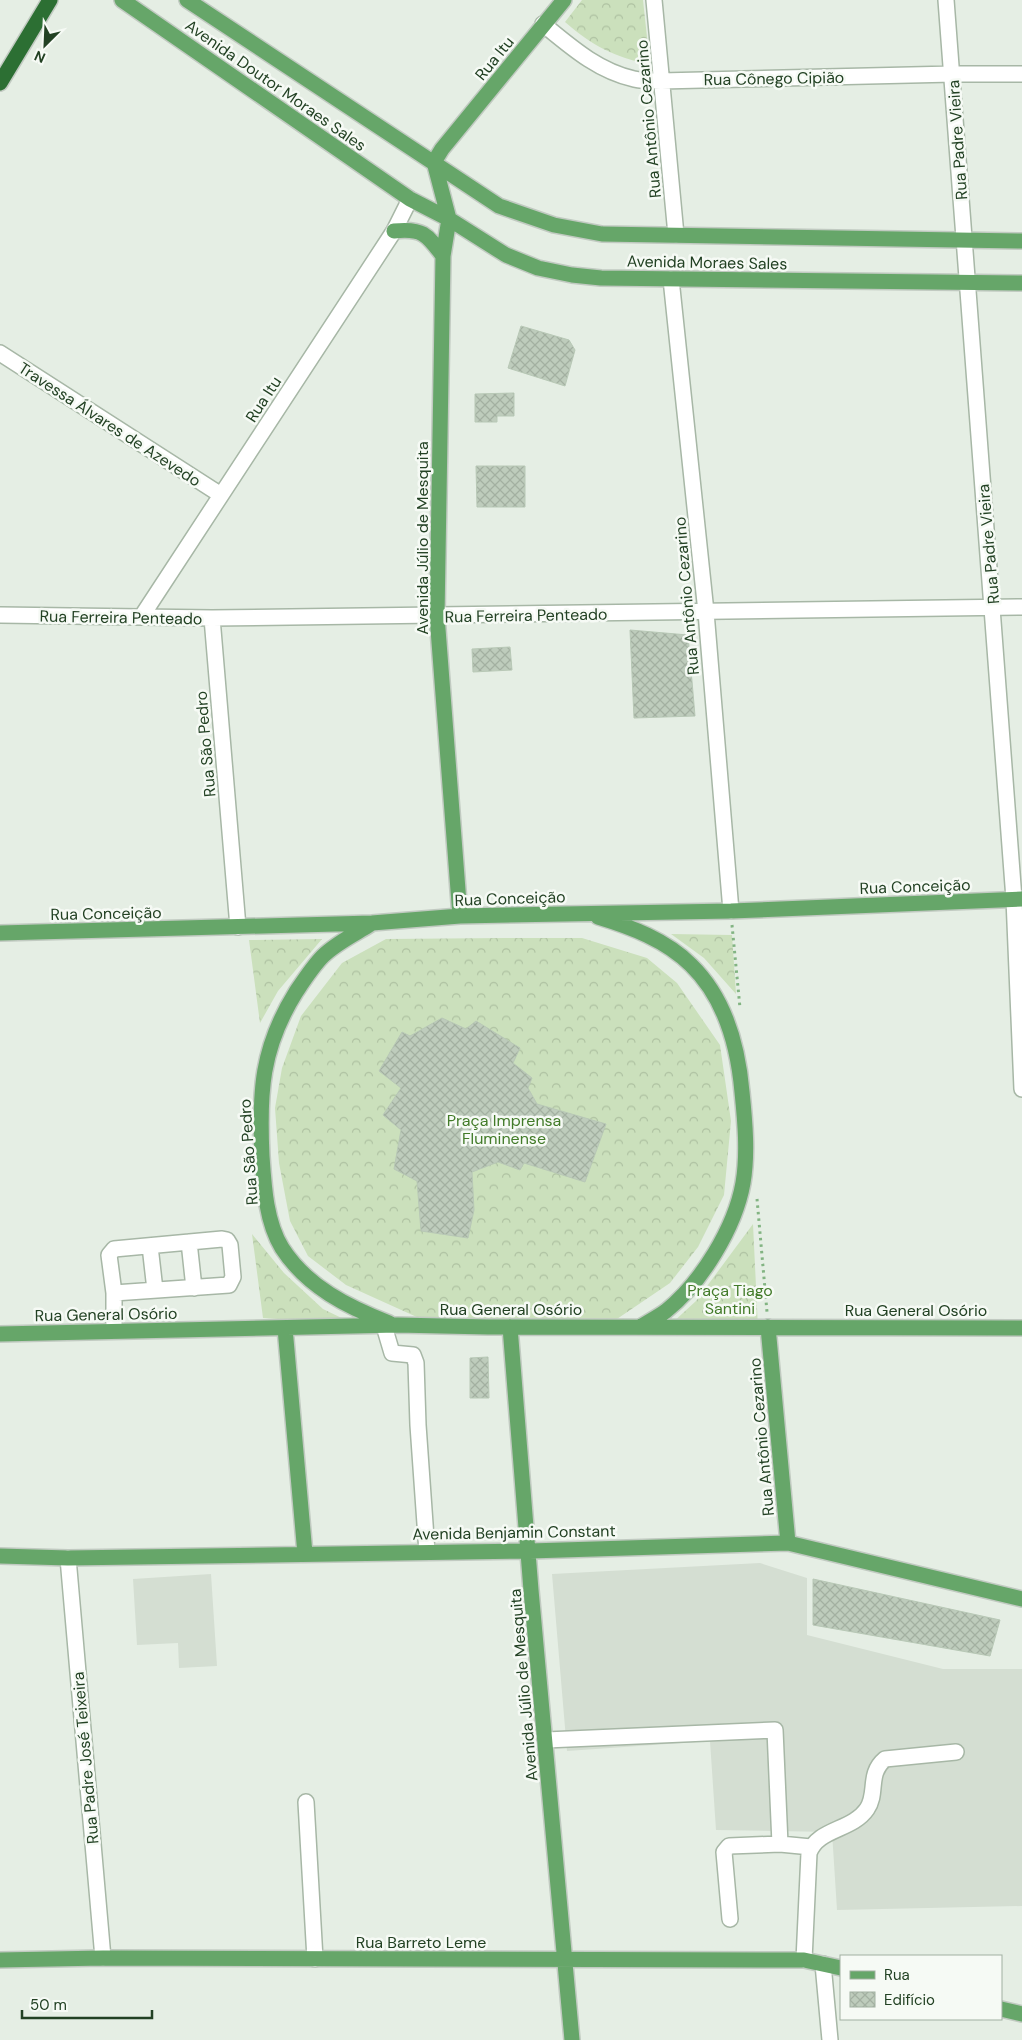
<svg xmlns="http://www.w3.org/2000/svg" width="1022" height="2040" font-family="'DM Sans',sans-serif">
<defs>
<pattern id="forest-crowns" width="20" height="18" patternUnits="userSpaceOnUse" patternTransform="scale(1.25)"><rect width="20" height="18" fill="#cbe0bc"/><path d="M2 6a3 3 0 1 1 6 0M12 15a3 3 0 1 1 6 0" fill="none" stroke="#aec1a1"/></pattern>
<pattern id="building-cross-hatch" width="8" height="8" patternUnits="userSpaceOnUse" patternTransform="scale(1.25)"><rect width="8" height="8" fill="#beccbc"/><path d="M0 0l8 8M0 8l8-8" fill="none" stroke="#a3b0a1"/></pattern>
</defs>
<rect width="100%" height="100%" fill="#e5eee4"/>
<path fill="#d4ded2" d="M760 1563 807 1578V1635L943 1669H1022V1906L837 1910 832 1832 716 1830 710 1741 567 1751 552 1574Z
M211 1574 217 1666 179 1668 178 1643 137 1645 133 1579Z"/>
<path fill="url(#forest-crowns)" d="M582 0H643L650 65C613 56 594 47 565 22Z
M671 934 732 935 736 994 704 958Z
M504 938H582L647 958 677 983 720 1045 731 1121 724 1195 698 1247 670 1283 614 1321 419 1318 346 1285 308 1256 290 1221 279 1163 275 1108 282 1068 301 1016 342 963 386 939Z
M322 939 278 991 260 1023 249 940Z
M753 1224 758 1328 671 1324 696 1301Z
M252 1234 284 1273 323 1309 354 1324 263 1318Z"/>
<path fill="url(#building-cross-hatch)" stroke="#b8c8b6" d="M521 326 569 340 575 350 565 386 508 368Z
M514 393V416H497V422H475V394Z
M476 466H525V507H477Z
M630 630 688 635 695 716 634 718Z
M510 647 512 670 473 672 472 649Z
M442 1018 466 1029 476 1021 520 1048 513 1063 532 1078 528 1088 537 1104 606 1124 585 1182 524 1163 520 1170 498 1162 472 1172 474 1210 468 1238 421 1231 417 1181 394 1169 401 1130 383 1115 401 1088 379 1071 402 1032 410 1036Z
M488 1357 489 1398H470V1358Z
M813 1579 1000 1620 990 1656 813 1625Z"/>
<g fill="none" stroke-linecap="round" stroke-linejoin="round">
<defs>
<path id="minor" d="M654 0 676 235
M946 0 1014 899 1022 1089
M543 24C571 47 598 71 634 79 642 81 652 81 661 81L953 74H1022
M671 279 706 612 731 911
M0 353 221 495
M0 615 212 618 1022 607
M142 616 394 231 410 199
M212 618 238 927
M189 1242 194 1288
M150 1246 155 1290
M114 1293 229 1285 233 1277 230 1245 227 1240 222 1239 114 1249 109 1255 114 1293V1331
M384 1326 392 1353 413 1355 416 1363 418 1425 427 1552
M68 1558 103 1958
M546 1740 775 1730 780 1844 811 1847
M306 1802 315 1959
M730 1919 724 1852 729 1846 780 1844
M804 1960 809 1853C818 1828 852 1831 867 1809 878 1793 867 1774 885 1759L956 1752
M823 1964 830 2040"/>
<path id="major" d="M122 0 410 199 449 219 506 255 538 268 572 275 601 278 1022 283
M187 0 499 206 554 225 602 234 1022 241
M434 162 449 219 443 256 437 616 460 916
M434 162 442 149 564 0
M394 231C422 228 427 234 443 256
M598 917C631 927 666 940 691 965 726 999 738 1046 742 1092 745 1121 748 1154 743 1183 735 1228 701 1283 666 1311 658 1317 648 1322 640 1327
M371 924C355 934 336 943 323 956 313 966 304 980 296 992 261 1048 259 1093 262 1156 264 1186 266 1222 282 1248 307 1287 348 1307 389 1323
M0 933 372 923 460 916 731 911 1022 899
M510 1327 531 1590 572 2040
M768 1327 788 1543
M285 1328 305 1554
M0 1334 397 1325 488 1327 1022 1328
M0 1556 68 1558 530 1551 788 1543 1022 1599
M0 1960 103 1958 804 1960 841 1968
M1001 2009 1022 2014"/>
<path id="highway" d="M0 83 50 0"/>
</defs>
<use href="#minor" stroke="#a7b7a6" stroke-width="18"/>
<use href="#major" stroke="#c1cac1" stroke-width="18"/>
<use href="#highway" stroke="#c1cac1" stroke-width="18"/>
<path stroke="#82b482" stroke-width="3" stroke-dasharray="2.5 4" stroke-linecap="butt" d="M732 925 740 1008
M757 1199 767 1312"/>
<use href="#minor" stroke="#fff" stroke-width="15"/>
<use href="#major" stroke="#66a669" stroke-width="15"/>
<use href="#highway" stroke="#2c6f33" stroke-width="15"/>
</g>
<g text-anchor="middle" stroke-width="5" stroke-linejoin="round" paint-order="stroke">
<g font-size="16" fill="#224123" stroke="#f6faf5">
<text transform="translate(494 58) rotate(-51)" y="6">Rua Itu</text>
<text transform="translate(774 78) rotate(-1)" y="6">Rua Cônego Cipião</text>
<text transform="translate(276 85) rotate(35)" y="6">Avenida Doutor Moraes Sales</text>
<text transform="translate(648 119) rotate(-95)" y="6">Rua Antônio Cezarino</text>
<text transform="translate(957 140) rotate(-94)" y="6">Rua Padre Vieira</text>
<text transform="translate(707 262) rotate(1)" y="6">Avenida Moraes Sales</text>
<text transform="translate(263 399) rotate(-57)" y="6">Rua Itu</text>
<text transform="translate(110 424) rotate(33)" y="6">Travessa Álvares de Azevedo</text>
<text transform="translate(422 538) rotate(-90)" y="6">Avenida Júlio de Mesquita</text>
<text transform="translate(988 544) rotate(-95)" y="6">Rua Padre Vieira</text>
<text transform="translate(686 596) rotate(-95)" y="6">Rua Antônio Cezarino</text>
<text transform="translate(526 615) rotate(-1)" y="6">Rua Ferreira Penteado</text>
<text transform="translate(121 617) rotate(1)" y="6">Rua Ferreira Penteado</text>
<text transform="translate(205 744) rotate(-95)" y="6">Rua São Pedro</text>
<text transform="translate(915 886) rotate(-2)" y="6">Rua Conceição</text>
<text transform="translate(510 898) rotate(-2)" y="6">Rua Conceição</text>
<text transform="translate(106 913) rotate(-1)" y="6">Rua Conceição</text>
<text transform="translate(248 1152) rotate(-94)" y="6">Rua São Pedro</text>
<text x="511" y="1315">Rua General Osório</text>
<text x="916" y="1316">Rua General Osório</text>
<text transform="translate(106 1314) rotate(-1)" y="6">Rua General Osório</text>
<text transform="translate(761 1437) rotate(-95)" y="6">Rua Antônio Cezarino</text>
<text transform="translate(514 1532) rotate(-1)" y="6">Avenida Benjamin Constant</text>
<text transform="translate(523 1685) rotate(-95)" y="6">Avenida Júlio de Mesquita</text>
<text transform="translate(85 1758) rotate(-95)" y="6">Rua Padre José Teixeira</text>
<text x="421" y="1948">Rua Barreto Leme</text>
</g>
<g font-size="16" fill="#427b29" stroke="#f6faf5">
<text x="504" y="1126">Praça Imprensa<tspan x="504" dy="18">Fluminense</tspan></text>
<text x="730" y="1296">Praça Tiago<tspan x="730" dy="18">Santini</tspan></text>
</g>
</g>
<rect x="840" y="1955" width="162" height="65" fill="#f6faf5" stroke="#a1b0a1"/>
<rect x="850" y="1971" width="25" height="8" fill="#66a669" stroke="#a1b0a1"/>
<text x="884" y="1980" font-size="15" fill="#224123">Rua</text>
<rect x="850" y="1992" width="25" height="15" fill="url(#building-cross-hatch)" stroke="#a1b0a1"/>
<text x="884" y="2005" font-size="15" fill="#224123">Edifício</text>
<g transform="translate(45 45) rotate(204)" stroke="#f6faf5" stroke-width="4" paint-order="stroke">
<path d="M0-4L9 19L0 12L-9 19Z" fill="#224123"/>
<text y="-8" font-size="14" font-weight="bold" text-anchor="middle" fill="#224123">N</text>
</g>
<path d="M22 2010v8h130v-8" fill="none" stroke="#224123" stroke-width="2.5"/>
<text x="30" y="2010" font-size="15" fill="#224123" stroke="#f6faf5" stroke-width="4" paint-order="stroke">50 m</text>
</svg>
